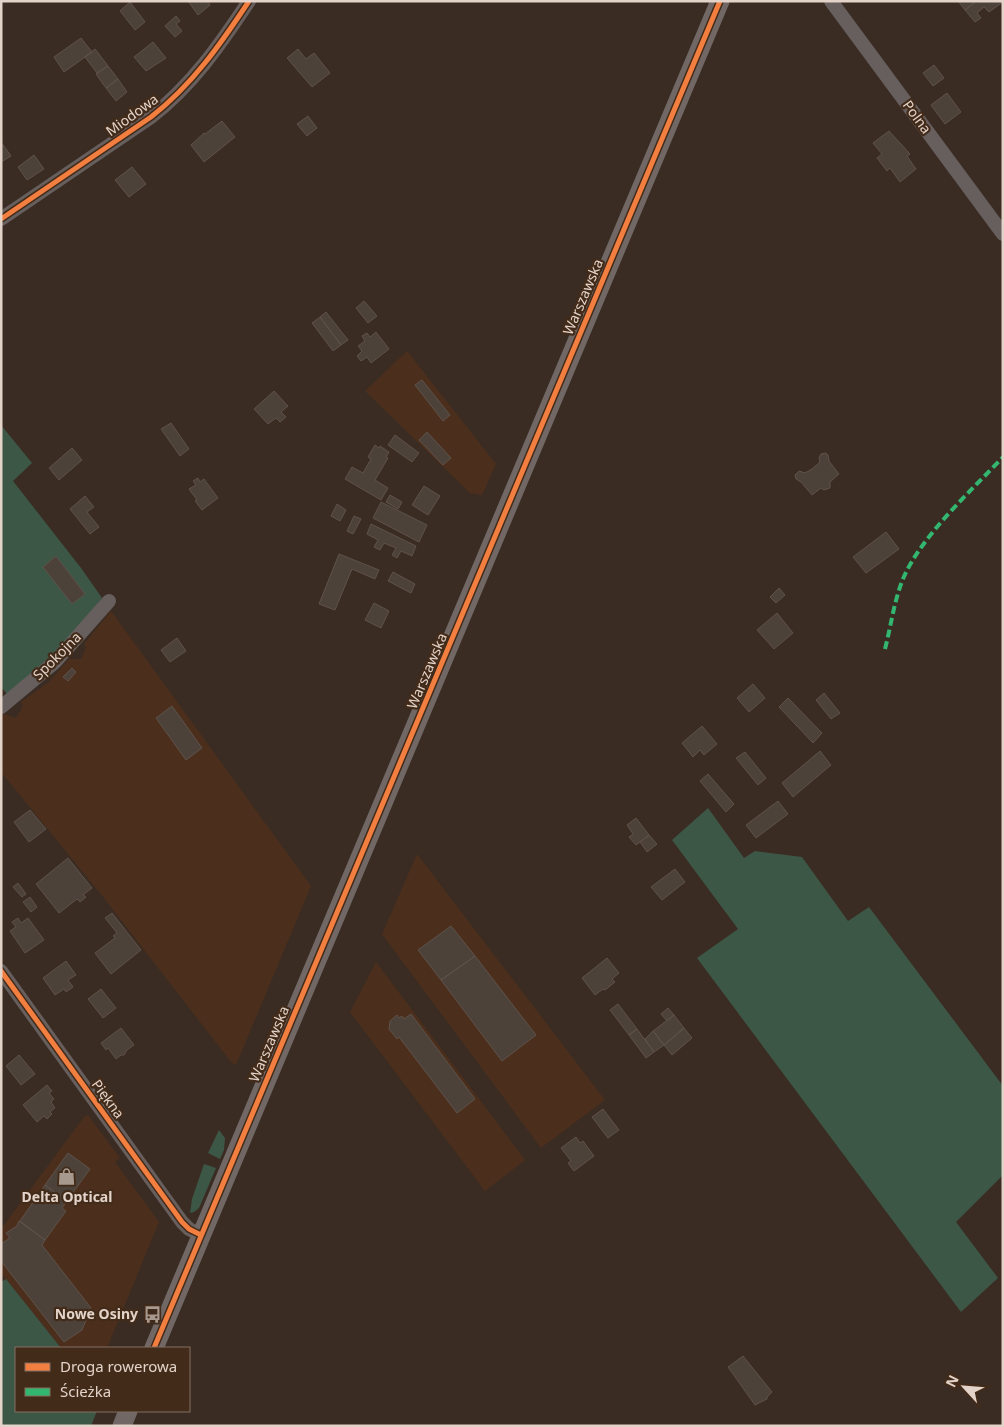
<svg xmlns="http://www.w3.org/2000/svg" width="1004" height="1427" font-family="'Noto Sans',sans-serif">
<rect width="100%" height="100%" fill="#3a2c23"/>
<path fill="#4b2f1c" d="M407 351 496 464 482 495 470 493 365 391Z
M111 611 311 886 236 1065 231 1062 100 893 1 772V716L5 714 16 718 23 706 21 702 49 682 69 659H81L86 648 84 644Z
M417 854 605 1100 541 1148 382 934Z
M376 962 525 1160 485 1191 350 1012Z
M88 1115 120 1158 115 1162 159 1222 107 1348H61L1 1273V1229L84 1117Z"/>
<path fill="#3d5747" d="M1 425 32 463 13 481 81 568 102 598 62 648 7 694 1 687Z
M708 808 744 858 755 851 802 857 848 921 869 907 1003 1086V1175L956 1222 998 1278 961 1312 697 958 738 929 672 840Z
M219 1130 225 1138 224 1150 220 1159 208 1153Z
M204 1164 216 1168 199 1208 194 1212 190 1213 192 1199Z
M6 1279 61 1348H16V1411H97L91 1426H1V1282Z"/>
<path fill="#4d423a" stroke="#5e524a" d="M188 1H208L210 5 198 15Z
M958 1H976L965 10Z
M976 1H1002L1003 2 989 12 984 7 977 13 981 18 975 22 965 10Z
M130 2 145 22 135 30 120 11Z
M176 16 180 21 176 24 182 31 175 37 165 26Z
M81 38 92 52 64 72 54 57Z
M153 42 166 58 146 71 134 57Z
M95 49 108 66 97 73 85 57Z
M298 49 306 59 314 53 330 73 312 87 287 58Z
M934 65 944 78 933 86 923 73Z
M108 66 118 79 106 88 96 74Z
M118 79 127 92 116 101 106 88Z
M947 93 961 112 945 124 931 105Z
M308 116 317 128 307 136 297 124Z
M222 121 235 137 204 162 191 145 204 133 205 134Z
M889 131 910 154 907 156 916 169 900 182 890 168 887 171 877 158 882 154 873 143Z
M1 142 11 156 1 162Z
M34 155 44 169 27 180 18 167Z
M132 167 146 184 129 197 115 180Z
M364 301 377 316 368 323 356 308Z
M326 312 348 340 341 345 320 317Z
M320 317 341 345 333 351 312 323Z
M376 332 389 349 371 363 367 357 361 361 357 356 362 351 358 346 365 341 362 336 367 333 370 337Z
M422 380 450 415 443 421 415 385Z
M274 391 288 406 281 412 286 417 280 422 276 418 268 424 254 409Z
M171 423 189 449 180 456 161 429Z
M427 432 451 458 443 465 419 440Z
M395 435 419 453 412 462 388 445Z
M375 445 379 448 380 446 389 452 386 457 388 458 375 480 388 488 381 500 345 479 352 467 363 473 371 459 368 457Z
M72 448 82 460 59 480 49 468Z
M826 453 828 455 829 461 839 474 830 482V488L824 490 821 488 812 495 801 482 796 479 795 475 799 471 805 473 812 469 820 462 819 458 821 454Z
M198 478 200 482 204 479 218 498 202 510 195 501 197 500 189 489 196 485 193 481Z
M424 486 440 496 428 515 412 505Z
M390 495 402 502 398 509 386 502Z
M85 496 94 507 87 512 99 527 90 534 70 509Z
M381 502 427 525 419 542 373 518Z
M337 504 346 510 340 521 331 516Z
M354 516 361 519 353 534 347 531Z
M371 524 416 546 412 556 401 551 397 558 392 555 396 548 384 543 380 550 374 547 378 540 367 534Z
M886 532 899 549 866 573 853 557Z
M339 554 379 570 375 579 352 569 335 610 319 604Z
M56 556 85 594 72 604 43 567Z
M393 572 415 584 411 593 388 581Z
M779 588 785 595 776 603 770 597Z
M374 603 389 611 381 628 365 620Z
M777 613 793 633 774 649 757 630Z
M177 638 186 651 170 662 161 650Z
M72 668 76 672 68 681 63 677Z
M753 684 765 698 749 712 737 698Z
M824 693 840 713 831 719 816 700Z
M788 698 822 733 813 743 779 707Z
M172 706 202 748 186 760 156 718Z
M702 726 717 744 704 755 700 750 693 757 682 743Z
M820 751 831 765 793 797 782 783Z
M745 752 766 778 758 785 736 758Z
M708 774 734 804 726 812 700 781Z
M778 801 788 814 756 838 746 825Z
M30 810 46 829 29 842 14 822Z
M636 818 649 835 636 845 629 837 633 834 627 825Z
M649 835 657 844 647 852 640 842Z
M68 858 92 888 83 895 86 897 80 902 77 899 59 913 36 884Z
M675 869 685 882 662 900 651 887Z
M18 883 26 894 22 897 13 887Z
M30 897 37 907 31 912 23 902Z
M112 913 141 950 111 974 95 953 115 938 113 936 117 933 105 918Z
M18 918 21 923 28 918 44 940 25 953 10 931 16 927 12 922Z
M451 926 475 956 441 980 418 950Z
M475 956 536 1035 502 1061 441 980Z
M607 958 619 973 612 979 615 982 605 990 603 989 595 995 582 978Z
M66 961 76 975 68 980 73 987 66 992 64 989 55 995 43 978Z
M101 989 116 1008 103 1018 88 999Z
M618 1004 637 1029 629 1035 610 1010Z
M668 1008 674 1015 667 1021 661 1014Z
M411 1014 475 1099 457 1113 399 1037 397 1039 389 1029 390 1021 397 1015 399 1018 402 1016 404 1019Z
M674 1015 684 1028 664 1045 653 1031Z
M121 1028 134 1045 127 1050 124 1055H121L116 1059 108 1048 106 1050 101 1043Z
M684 1028 692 1038 672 1055 664 1045Z
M637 1029 654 1052 646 1058 629 1035Z
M653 1031 664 1045 654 1052 645 1039Z
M19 1055 35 1074 21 1085 6 1066Z
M47 1085 52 1091 49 1093 54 1099 51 1102 55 1108 50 1112 52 1114 47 1119 44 1116 37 1122 23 1105Z
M603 1109 619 1130 608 1138 592 1117Z
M576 1137 580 1143 583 1141 594 1156 574 1171 568 1163 571 1161 561 1148Z
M68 1153 90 1169 67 1201 45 1185Z
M45 1185 67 1201 62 1208 66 1211 45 1240 20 1221Z
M19 1221 45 1240 42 1245 91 1308 82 1330 64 1342 1 1261V1244L10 1238 6 1233 17 1226Z
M743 1356 772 1392 767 1397V1399L755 1405 728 1367Z"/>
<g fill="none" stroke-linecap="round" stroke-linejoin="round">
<path stroke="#665f5e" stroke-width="14" d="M831 1 1003 234
M1 219 151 117C192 85 220 45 249 1
M1 707 55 662 109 601
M1 971 182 1222 189 1229 201 1235"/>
<path stroke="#716865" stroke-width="19" d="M154 1348 720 1
M122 1426 128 1411"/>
<path stroke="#33b770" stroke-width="4" stroke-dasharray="8 4" stroke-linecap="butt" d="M885 649C891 626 894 601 903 579 921 536 971 491 1003 457"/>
<defs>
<path id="cycleway" d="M1 219 151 117C192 85 220 45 249 1
M1 971 182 1222 189 1229 201 1235
M154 1348 720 1"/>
</defs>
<use href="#cycleway" stroke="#432b1a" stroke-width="8"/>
<use href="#cycleway" stroke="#f27e40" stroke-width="5"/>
</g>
<defs>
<symbol id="shop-bare" viewBox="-9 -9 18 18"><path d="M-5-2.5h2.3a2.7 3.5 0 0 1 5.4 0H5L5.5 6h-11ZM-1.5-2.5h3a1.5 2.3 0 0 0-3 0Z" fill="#a8998f" stroke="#432b1a" stroke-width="2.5" paint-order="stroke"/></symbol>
<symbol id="bus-bare" viewBox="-9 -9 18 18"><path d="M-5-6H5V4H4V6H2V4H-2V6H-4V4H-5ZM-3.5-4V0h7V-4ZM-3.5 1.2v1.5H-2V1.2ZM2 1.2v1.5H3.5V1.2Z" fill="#a8998f" stroke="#432b1a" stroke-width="2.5" paint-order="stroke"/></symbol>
</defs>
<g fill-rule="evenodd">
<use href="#shop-bare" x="54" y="1164" width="25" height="25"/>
<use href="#bus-bare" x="140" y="1302" width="25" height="25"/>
</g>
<g text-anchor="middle" stroke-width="4.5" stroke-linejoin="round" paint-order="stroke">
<g font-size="14" fill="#e3d3c9" stroke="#432b1a">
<text transform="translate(132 115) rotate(-36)" y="5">Miodowa</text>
<text transform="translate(917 117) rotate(54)" y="5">Polna</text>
<text transform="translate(583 297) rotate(-67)" y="5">Warszawska</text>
<text transform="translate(57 656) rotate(-45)" y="5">Spokojna</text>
<text transform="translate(427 671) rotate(-67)" y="5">Warszawska</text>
<text transform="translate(269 1044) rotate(-67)" y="5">Warszawska</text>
<text transform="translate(108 1099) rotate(54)" y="5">Piękna</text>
</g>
<g font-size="14" font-weight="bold" fill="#e3d3c9" stroke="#432b1a">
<text x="67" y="1202">Delta Optical</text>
<text x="138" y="1319" text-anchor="end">Nowe Osiny</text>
</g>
</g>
<rect width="1004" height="1427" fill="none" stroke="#e3d3c9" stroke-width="5"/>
<rect x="15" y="1347" width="175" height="65" fill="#432b1a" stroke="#836e60"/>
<rect x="25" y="1363" width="25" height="8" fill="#f27e40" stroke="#836e60"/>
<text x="60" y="1372" font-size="15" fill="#e3d3c9">Droga rowerowa</text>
<rect x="25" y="1388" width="25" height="8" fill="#33b770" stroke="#836e60"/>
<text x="60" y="1397" font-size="15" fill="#e3d3c9">Ścieżka</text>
<g transform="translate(964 1387) rotate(296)" stroke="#432b1a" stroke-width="4" paint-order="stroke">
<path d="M0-4L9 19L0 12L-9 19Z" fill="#e3d3c9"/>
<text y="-8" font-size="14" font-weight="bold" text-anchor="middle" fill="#e3d3c9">N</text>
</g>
</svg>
